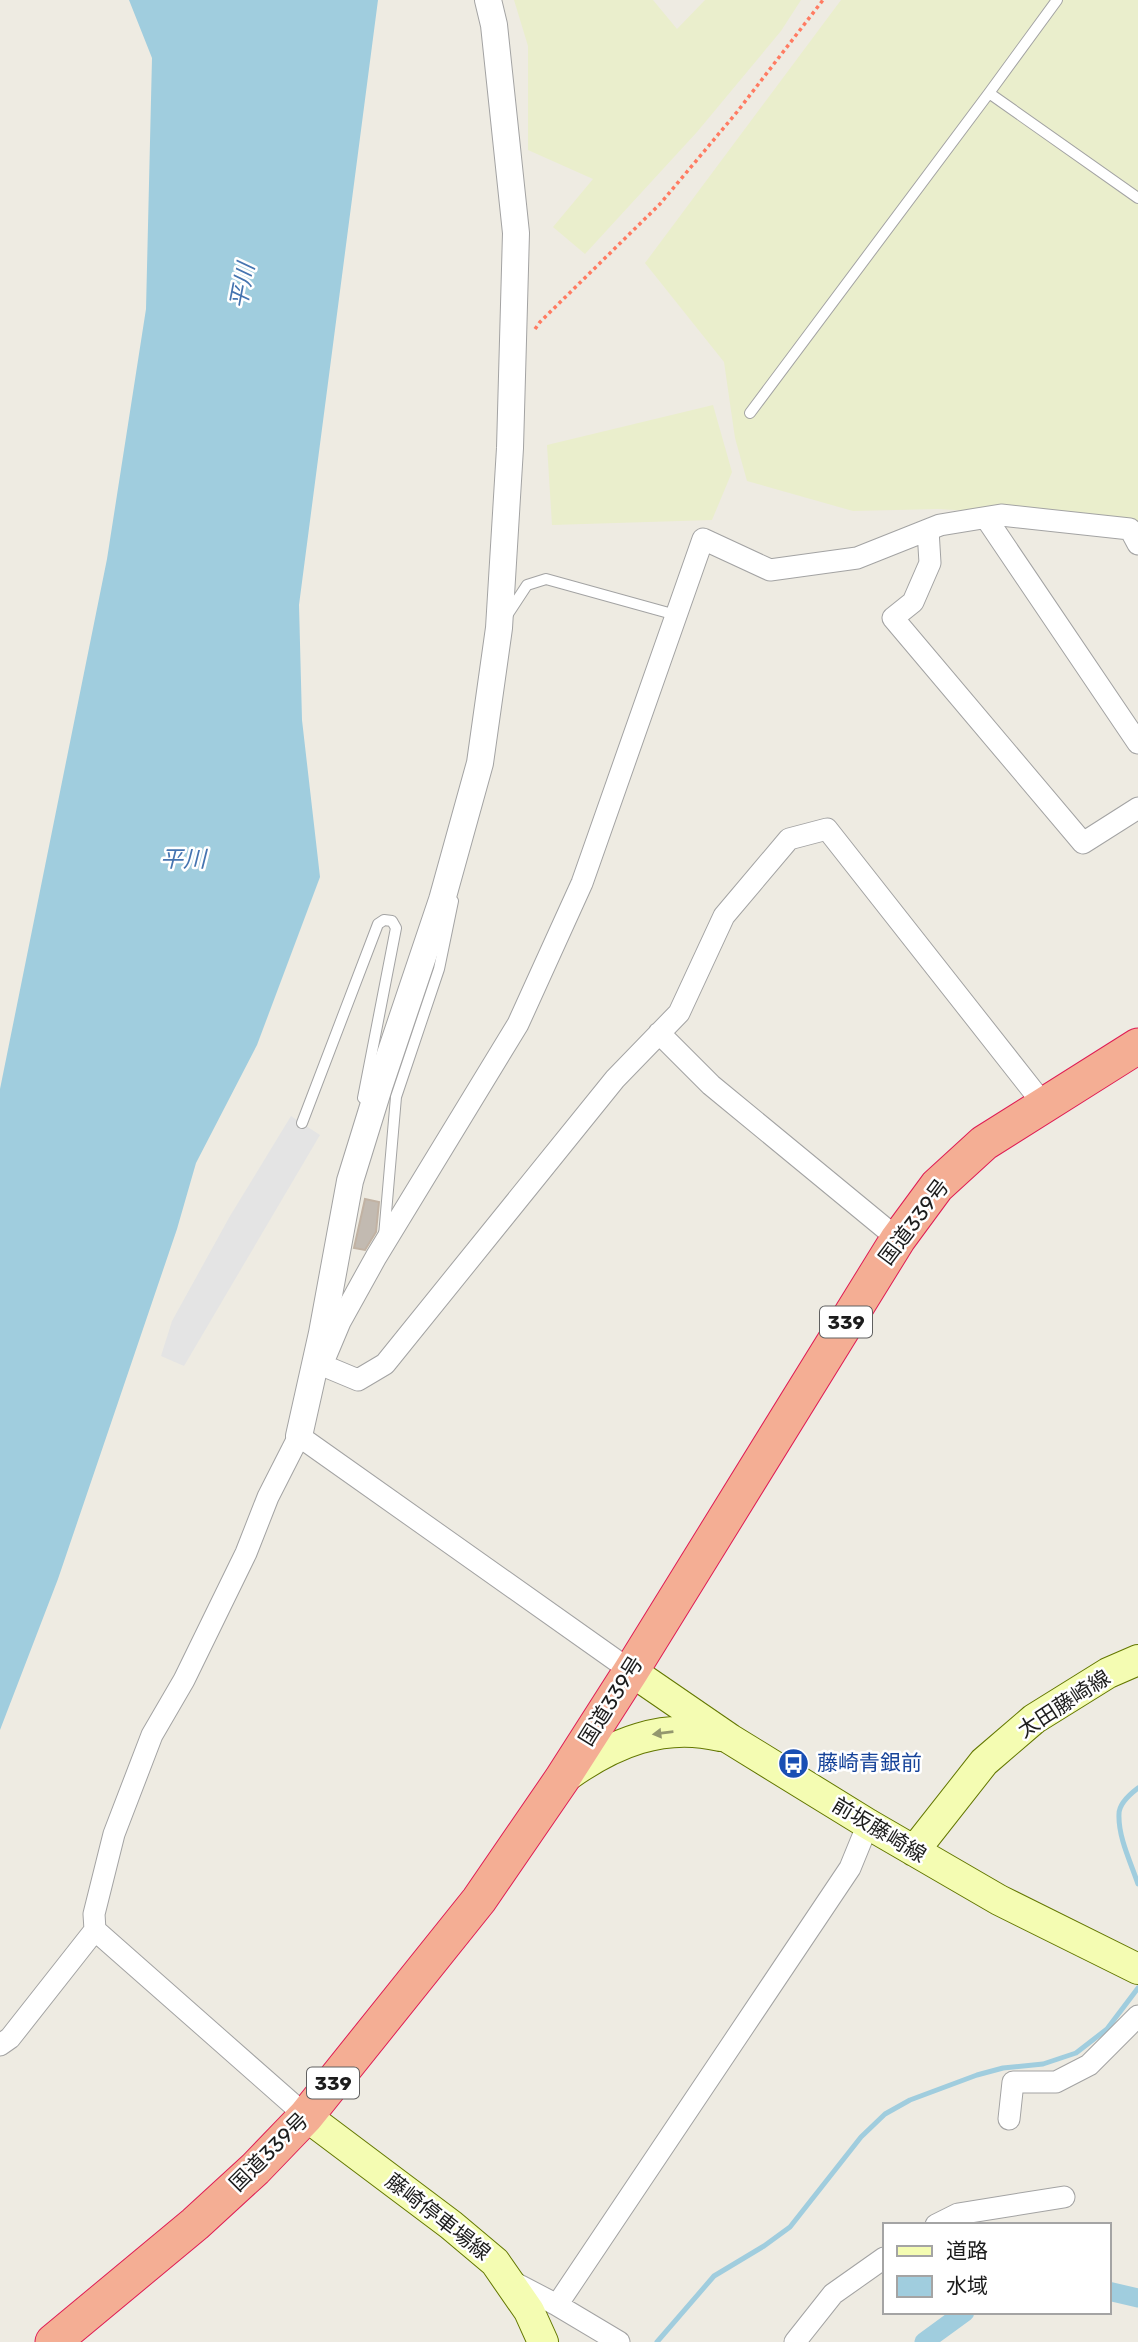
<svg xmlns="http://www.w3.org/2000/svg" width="1138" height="2342" font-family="Rubik,'Noto Sans JP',sans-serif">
<rect width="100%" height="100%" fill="#eeebe2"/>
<path fill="#eaeecc" d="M514 0H653L677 29 705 0H801L781 31 697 132 585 254 553 227 593 179 528 150V46Z
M841 0H1138V521L938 509 853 511 747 481 735 438 724 362 645 263Z
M713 405 732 472 712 520 552 525 547 445Z"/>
<path fill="#e4e4e4" d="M291 1116 320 1135 184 1366 161 1356 172 1321 230 1216Z"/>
<path fill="#a0cdde" d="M129 0H378L299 605 302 720 320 877 257 1045 196 1163 177 1229 58 1579 0 1730V1089L107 559 146 309 152 58Z"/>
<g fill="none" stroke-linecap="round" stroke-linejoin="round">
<path stroke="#a0cdde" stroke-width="5" d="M1138 1788C1130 1794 1119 1803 1119 1814 1118 1837 1131 1863 1138 1884
M657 2342 714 2276 764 2246 790 2227 861 2137 885 2114 910 2100 977 2075 1003 2068 1043 2064 1076 2053 1107 2029 1138 1988"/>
<path stroke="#a0cdde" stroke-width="19" d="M1108 2291 1138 2298
M924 2342 965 2312"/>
</g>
<path fill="#c2bab1" stroke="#c1b2a3" stroke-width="2" d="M365 1199 379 1202 376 1232 365 1250 354 1248Z"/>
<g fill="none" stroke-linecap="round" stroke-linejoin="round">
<defs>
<path id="service" d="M989 93 1138 198
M750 413 989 93 1057 0
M506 617 527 585 546 579 676 615
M302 1123 378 924 384 920 392 921 396 928 363 1098
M384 1236 396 1097 439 969 453 901"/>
<path id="minor" d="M986 518 1138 743
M928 530 930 563 913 602 893 618 1083 843 1138 808
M659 1033 711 1085 898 1239
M324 1360 340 1322 376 1257 518 1024 582 883 703 539 770 570 857 558 940 525 1001 515 1130 529 1138 544
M322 1365 358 1380 385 1364 615 1079 679 1013 724 916 789 839 827 829 1045 1106
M95 1930 306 2116
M0 2045 10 2038 95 1930 94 1914 114 1834 152 1735 184 1680 246 1553 268 1497 299 1436 631 1671
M1009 2119 1013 2082H1056L1089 2065 1138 2016
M936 2225 958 2214 1064 2197
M511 2281 557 2305 619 2342
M557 2305 850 1868 868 1824
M795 2342 833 2294 884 2258"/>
<path id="tertiary" d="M299 1436 322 1333 350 1181 380 1084 442 900 480 763 499 628 510 448 516 233 494 25 488 0"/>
<path id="secondary" d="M631 1671 730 1739 868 1824 999 1900 1138 1969
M567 1776C613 1743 663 1722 720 1736
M914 1851 984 1762 1034 1719 1108 1673 1138 1660
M306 2116 451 2225 495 2262 529 2311 543 2342"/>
<path id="trunk" d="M53 2342 195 2224 255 2169 306 2116 479 1900 562 1779 631 1671 898 1239 937 1186 984 1143 1138 1046"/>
</defs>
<use href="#service" stroke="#a3a3a3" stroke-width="12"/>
<use href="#minor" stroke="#a3a3a3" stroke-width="23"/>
<use href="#tertiary" stroke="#a3a3a3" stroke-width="28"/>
<use href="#secondary" stroke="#637700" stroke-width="32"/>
<use href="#trunk" stroke="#df1c54" stroke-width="37"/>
<path stroke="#ff7b62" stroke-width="3.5" stroke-dasharray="3.5 3.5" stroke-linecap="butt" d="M535 329 540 322 660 204 737 112 823 0"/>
<use href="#service" stroke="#fff" stroke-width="10"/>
<use href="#minor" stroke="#fff" stroke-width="21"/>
<use href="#tertiary" stroke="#fff" stroke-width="26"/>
<use href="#secondary" stroke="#f4fcb2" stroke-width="30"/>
<use href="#trunk" stroke="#f4ae94" stroke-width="35"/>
</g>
<defs><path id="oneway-solid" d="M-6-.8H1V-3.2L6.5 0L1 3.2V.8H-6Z" transform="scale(1.75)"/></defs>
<use fill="#93976e" href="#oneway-solid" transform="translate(663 1733) rotate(173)"/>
<defs>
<symbol id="bus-disc" viewBox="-11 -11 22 22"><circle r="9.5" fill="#1a4fb4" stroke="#fff"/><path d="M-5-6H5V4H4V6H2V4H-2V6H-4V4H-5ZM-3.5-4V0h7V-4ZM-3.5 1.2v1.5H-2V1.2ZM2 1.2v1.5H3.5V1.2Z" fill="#fff"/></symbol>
</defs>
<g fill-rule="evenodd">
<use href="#bus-disc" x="776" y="1746" width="35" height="35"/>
</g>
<g text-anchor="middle" stroke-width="5" stroke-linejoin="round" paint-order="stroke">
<g fill="#fff" stroke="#606060" stroke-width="2">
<rect x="820" y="1306.5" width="52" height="31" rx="5"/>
<rect x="307" y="2067.5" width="52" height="31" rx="5"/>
</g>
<g font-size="19" font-weight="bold" fill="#1c1c1c">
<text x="846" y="1329">339</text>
<text x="333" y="2090">339</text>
</g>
<g font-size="21" fill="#1c1c1c" stroke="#fff">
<text transform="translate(914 1222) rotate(-53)" y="7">国道339号</text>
<text transform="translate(611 1701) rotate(-58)" y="7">国道339号</text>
<text transform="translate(1064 1704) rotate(-33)" y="7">太田藤崎線</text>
<text transform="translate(879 1830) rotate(31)" y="7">前坂藤崎線</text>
<text transform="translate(269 2152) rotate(-45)" y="7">国道339号</text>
<text transform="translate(438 2217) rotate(38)" y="7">藤崎停車場線</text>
</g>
<g font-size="21" fill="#164399" stroke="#fff" text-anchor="start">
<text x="817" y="1770">藤崎青銀前</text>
</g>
<g font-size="23" font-style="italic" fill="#4574b0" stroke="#fff">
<text transform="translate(242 286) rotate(-79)" y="8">平川</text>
<text x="183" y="867">平川</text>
</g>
</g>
<rect x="883" y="2223" width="228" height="91" fill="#ffffff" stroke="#a4a4a4" stroke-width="2"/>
<rect x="897" y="2246" width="35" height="10" fill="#f4fcb2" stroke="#a4a4a4" stroke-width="2"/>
<text x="946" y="2258" font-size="21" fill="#1c1c1c">道路</text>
<rect x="897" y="2276" width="35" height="21" fill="#a0cdde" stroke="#a4a4a4" stroke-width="2"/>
<text x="946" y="2293" font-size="21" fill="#1c1c1c">水域</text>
</svg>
